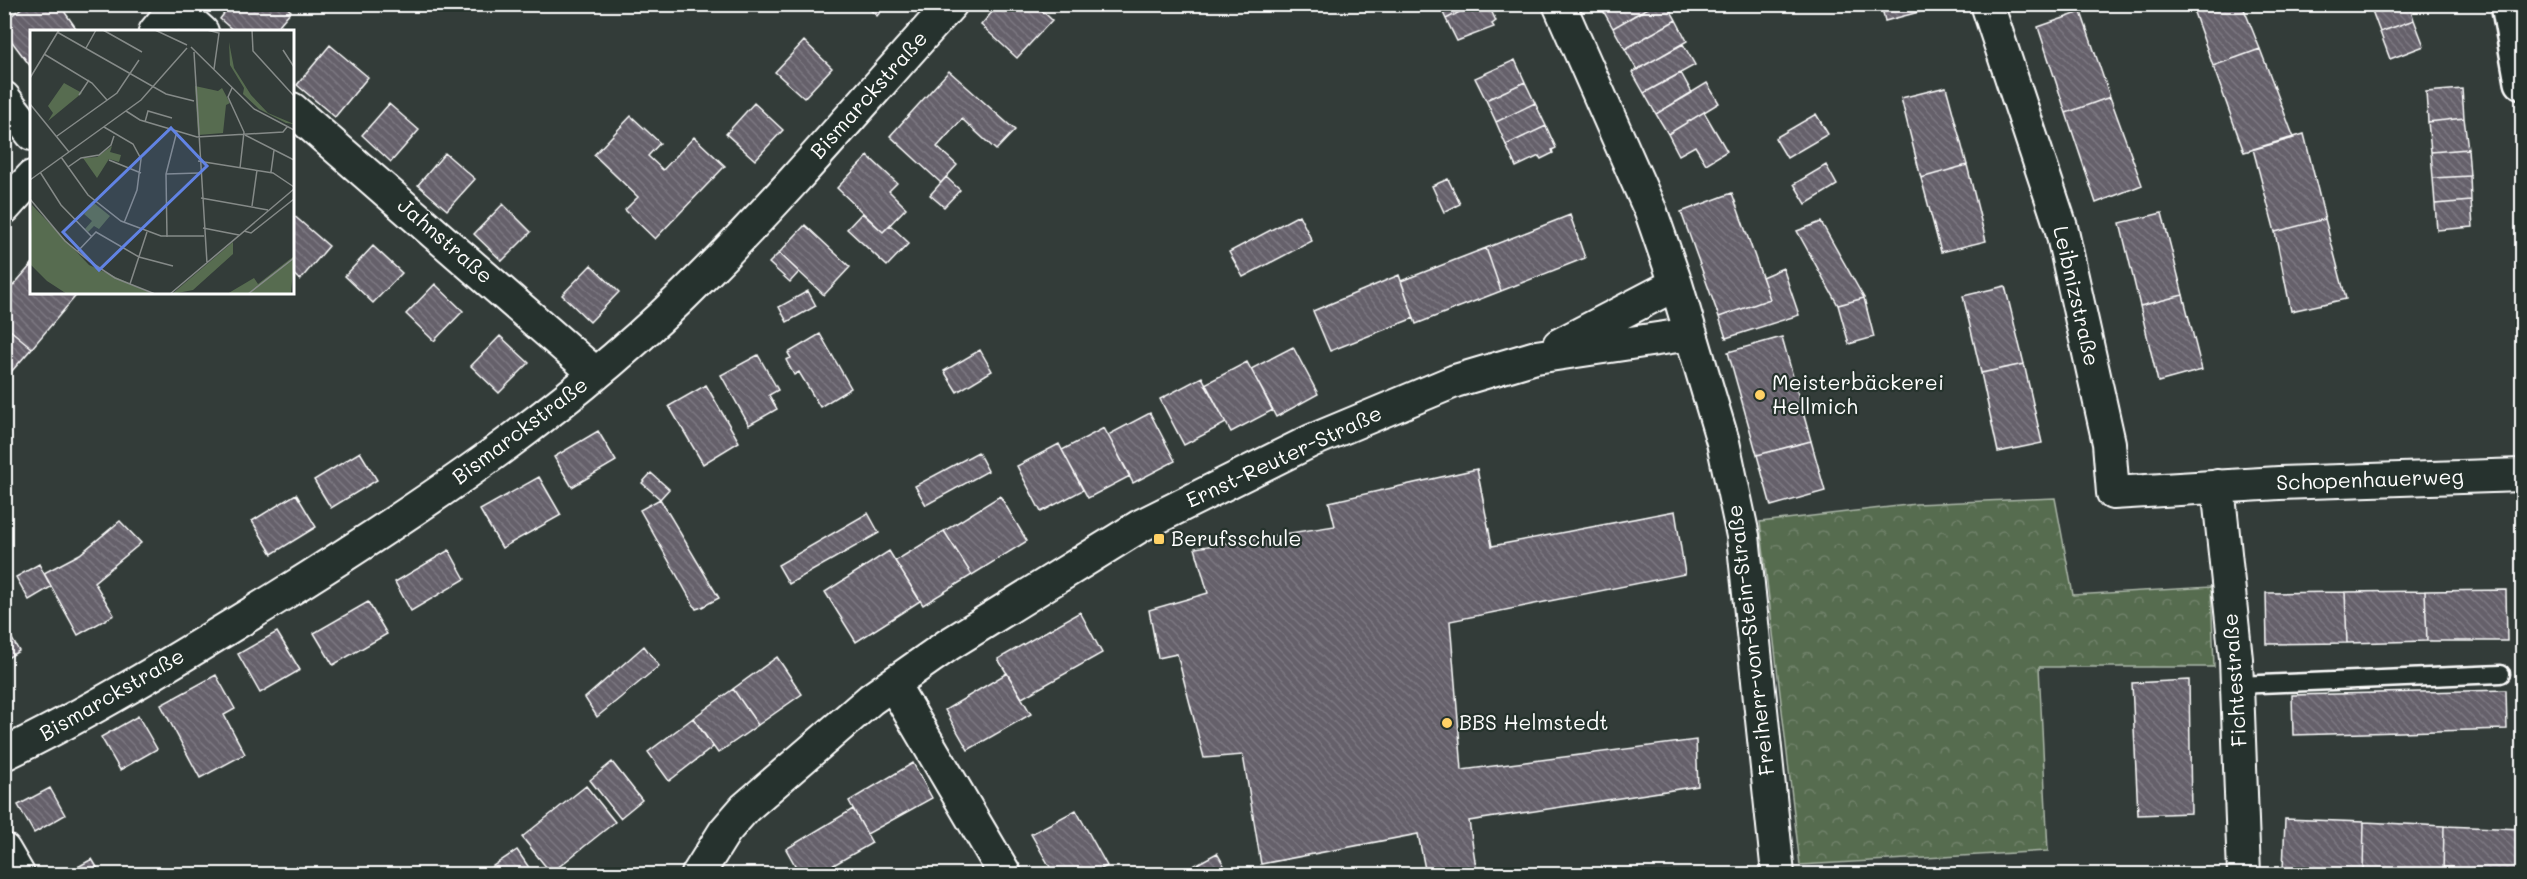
<svg xmlns="http://www.w3.org/2000/svg" width="2527" height="879" font-family="Mali,sans-serif">
<defs>
<pattern id="park-crowns" width="20" height="18" patternUnits="userSpaceOnUse" patternTransform="scale(1.5)"><rect width="20" height="18" fill="#576c50"/><path d="M2 6a3 3 0 1 1 6 0M12 15a3 3 0 1 1 6 0" fill="none" stroke="#70826a"/></pattern>
<pattern id="building-back-hatch" width="6" height="6" patternUnits="userSpaceOnUse" patternTransform="scale(1.5)"><rect width="6" height="6" fill="#65606b"/><path d="M-1 5l2 2M0 0l6 6M5-1l2 2" fill="none" stroke="#7c7881"/></pattern>
</defs>
<rect width="100%" height="100%" fill="#333c39"/>
<filter id="ink" filterUnits="userSpaceOnUse"><feTurbulence type="fractalNoise" baseFrequency=".0167" numOctaves="2"/><feDisplacementMap in="SourceGraphic" scale="12" xChannelSelector="R" yChannelSelector="G"/><feConvolveMatrix kernelMatrix="1 2 1 2 8 2 1 2 1" color-interpolation-filters="sRGB"/></filter>
<g filter="url(#ink)">
<path fill="url(#park-crowns)" stroke="#abb6a8" stroke-width="1.5" d="M2055 498 2073 595 2211 587 2214 667H2039L2048 851 1800 865 1760 522 1916 504Z"/>
<path fill="url(#building-back-hatch)" stroke="#fff" stroke-width="1.5" d="M27 4H59L78 31 32 32 31 67 4 31V21Z
M231 4H283L291 11 273 32H235L220 19Z
M864 4H887L877 16Z
M999 4H1035L1052 20 1017 58 981 25Z
M1439 4H1475L1446 19Z
M1475 4H1488L1496 21 1492 24 1494 27 1457 41 1446 19Z
M1606 4H1648L1650 7 1613 28 1601 7Z
M1654 4H1667L1676 20 1625 49 1613 28Z
M1881 4H1933L1934 8 1885 21Z
M2191 4H2242L2260 49 2213 66Z
M2382 4H2409L2414 20 2380 32 2371 8Z
M2081 12 2110 97 2066 113 2038 27Z
M1676 20 1687 41 1637 70 1625 49Z
M2414 20 2424 46 2390 59 2380 32Z
M804 41 832 68 804 98 775 72Z
M1683 44 1695 65 1644 93 1632 72Z
M330 45 368 77 335 117 297 85Z
M2260 49 2294 138 2244 152 2213 66Z
M1515 60 1525 82 1486 100 1475 78Z
M949 71 1015 130 996 150 962 119 937 147 957 165 941 183 890 136Z
M1681 73 1692 93 1656 114 1644 93Z
M1525 82 1535 103 1496 122 1486 100Z
M1707 83 1719 103 1668 134 1656 114Z
M1946 87 1967 165 1921 178 1901 98Z
M2462 89 2464 118 2428 122 2426 92Z
M2110 97 2142 185 2096 203 2066 113Z
M754 103 783 130 755 160 726 134Z
M1535 103 1546 126 1506 145 1496 122Z
M389 104 419 130 391 162 362 135Z
M1704 112 1727 151 1706 164 1695 146 1679 155 1668 134Z
M1816 114 1828 134 1787 158 1775 138Z
M631 116 660 143 648 156 663 170 694 137 725 166 655 239 625 210 638 197 594 155Z
M2464 118 2468 149 2431 152 2428 122Z
M1546 126 1556 148 1552 150 1553 153 1541 159 1539 156 1516 167 1506 145Z
M2304 134 2325 219 2275 232 2253 149Z
M2468 149 2470 176 2433 178 2431 152Z
M445 153 475 179 447 210 418 185Z
M868 156 897 183 889 191 906 208 883 232 837 188Z
M1826 165 1837 185 1806 204 1794 184Z
M1967 165 1986 241 1941 252 1921 178Z
M2470 176 2471 201 2435 204 2433 178Z
M946 177 960 190 944 207 930 195Z
M1448 179 1460 204 1444 212 1432 186Z
M1732 193 1770 299 1719 317 1681 212Z
M2471 201 2473 227 2437 230 2435 204Z
M503 204 531 232 502 261 474 234Z
M862 213 883 232 890 225 909 243 887 266 847 229Z
M2162 213 2183 295 2140 306 2120 223Z
M292 214 329 246 300 280 292 273Z
M1299 215 1312 241 1243 277 1229 252Z
M1570 215 1585 258 1501 291 1486 248Z
M2325 219 2346 299 2291 311 2275 232Z
M1821 222 1864 298 1838 305 1797 231Z
M805 225 850 267 824 295 779 253Z
M373 246 402 273 373 303 345 276Z
M1486 248 1501 291 1416 324 1401 281Z
M779 253 799 272 790 282 769 263Z
M32 264V292H79L32 348 4 325V296Z
M591 265 619 292 590 322 562 295Z
M1783 268 1799 315 1726 338 1719 317 1770 299 1762 277Z
M1399 275 1414 318 1330 351 1313 311Z
M435 284 463 311 434 341 406 314Z
M2005 286 2024 364 1981 373 1963 296Z
M808 291 816 306 787 322 779 307Z
M2183 295 2202 370 2158 382 2140 306Z
M1864 298 1874 337 1849 344 1838 305Z
M4 325 32 348 4 380Z
M820 334 851 388 820 407 799 372 794 375 786 360 791 358 788 353Z
M500 336 529 363 499 393 471 366Z
M1782 337 1811 441 1757 455 1728 352Z
M1293 347 1318 394 1276 417 1251 369Z
M980 350 992 371 957 392 944 371Z
M758 355 778 390 769 395 777 409 749 425 721 375Z
M1247 362 1273 410 1231 432 1205 384Z
M2024 364 2042 443 1998 452 1981 373Z
M1202 377 1226 423 1184 445 1160 399Z
M706 385 739 442 703 464 669 406Z
M1150 413 1175 461 1133 483 1108 435Z
M1104 428 1130 476 1088 498 1062 450Z
M598 431 616 461 572 487 554 457Z
M1811 441 1825 491 1771 506 1757 455Z
M1059 444 1083 490 1041 512 1017 466Z
M360 452 377 480 331 508 314 480Z
M978 452 988 471 926 505 915 486Z
M1477 469 1492 546 1675 511 1685 574 1450 621 1462 770 1696 740 1698 786 1469 821 1477 874H1426L1418 834 1261 864 1243 755 1204 758 1177 654 1158 658 1149 610 1208 593 1195 548 1335 526 1329 502Z
M651 473 669 489 660 499 642 483Z
M539 477 561 515 502 548 480 510Z
M296 494 316 527 272 554 252 521Z
M1000 496 1027 541 972 575 944 531Z
M660 499 719 598 702 607 696 609 640 510Z
M868 513 879 533 789 584 778 565Z
M120 521 141 543 94 582 114 615 78 635 44 573 80 554Z
M944 531 972 575 923 605 895 561Z
M449 550 465 579 411 611 395 582Z
M889 551 920 601 856 642 825 592Z
M39 564 51 587 29 600 16 577Z
M2506 590 2507 641H2427L2425 591Z
M2425 591 2427 641 2347 643 2345 592Z
M2345 592 2347 643 2267 644 2266 593Z
M368 602 387 634 333 665 314 633Z
M1080 612 1102 653 1022 698 998 659Z
M4 625 19 651 4 660Z
M277 632 300 670 260 693 238 654Z
M644 646 659 666 597 717 585 698Z
M777 657 802 694 758 725 733 689Z
M1007 673 1031 714 968 750 945 710Z
M216 675 235 709 224 715 245 754 200 778 161 705Z
M2189 680 2191 813 2138 815 2132 683Z
M733 689 758 725 718 753 693 718Z
M2506 690 2507 729 2293 735 2292 695Z
M138 716 157 749 120 770 101 737Z
M693 718 713 747 669 781 648 752Z
M612 762 642 800 620 818 590 780Z
M913 763 932 798 867 834 849 801Z
M586 786 615 822 551 873 522 837Z
M50 788 65 815 34 833 18 805Z
M853 809 872 843 818 874H800L786 849Z
M1076 810 1107 866 1092 874H1054L1031 834Z
M2285 819 2364 822 2363 873 2283 870Z
M2364 822 2444 826 2443 874 2363 873Z
M2444 826 2522 829V874H2443Z
M517 850 530 869 522 874H486L484 872Z
M1217 853 1229 874H1179Z
M92 859 101 874H65Z"/>
<g fill="none" stroke-linecap="round" stroke-linejoin="round">
<defs>
<path id="lane" d="M2237 685 2501 674"/>
<path id="street" d="M1559 4 1651 212 1676 284 1723 442 1743 536 1778 874
M1987 4 2061 227 2109 443 2113 493 2279 483 2522 475
M175 8 202 32
M155 32 178 4
M4 98 32 134
M292 109 596 374
M4 208 32 177
M1559 345 1676 284
M2218 486 2236 659 2244 874
M893 684 1005 874
M4 754C98 709 187 653 275 599 426 505 578 403 704 275 790 189 869 95 951 4
M4 850 18 874
M698 874 725 831 745 808 871 699 948 645 1140 526 1311 441 1455 381 1536 357 1691 334"/>
<path id="secondary" d="M2508 4 2522 82"/>
</defs>
<use href="#lane" stroke="#fff" stroke-width="21"/>
<use href="#street" stroke="#fff" stroke-width="36"/>
<use href="#secondary" stroke="#fff" stroke-width="38"/>
<use href="#lane" stroke="#26332d" stroke-width="16"/>
<use href="#street" stroke="#26332d" stroke-width="32"/>
<use href="#secondary" stroke="#26332d" stroke-width="33"/>
</g>
</g>
<g fill="#ffd166" stroke="#26332d" stroke-width="2">
<circle cx="1760" cy="395" r="6"/>
<rect x="1153" y="533" width="12" height="12" rx="3"/>
<circle cx="1447" cy="723" r="6"/>
</g>
<g text-anchor="middle" stroke-width="4.5" stroke-linejoin="round" paint-order="stroke">
<g font-size="21" fill="#fff" stroke="#26332d">
<text transform="translate(869 95) rotate(-48)" y="7">Bismarckstraße</text>
<text transform="translate(445 241) rotate(41)" y="7">Jahnstraße</text>
<text transform="translate(2076 296) rotate(77)" y="7">Leibnizstraße</text>
<text transform="translate(520 431) rotate(-37)" y="7">Bismarckstraße</text>
<text transform="translate(1284 457) rotate(-25)" y="7">Ernst-Reuter-Straße</text>
<text transform="translate(2370 480) rotate(-2)" y="7">Schopenhauerweg</text>
<text transform="translate(1751 640) rotate(-97)" y="7">Freiherr-von-Stein-Straße</text>
<text transform="translate(2235 680) rotate(-94)" y="7">Fichtestraße</text>
<text transform="translate(112 695) rotate(-30)" y="7">Bismarckstraße</text>
</g>
<g font-size="21" fill="#fff" stroke="#26332d" text-anchor="start">
<text x="1772" y="390">Meisterbäckerei<tspan x="1772" dy="24">Hellmich</tspan></text>
<text x="1171" y="546">Berufsschule</text>
<text x="1459" y="730">BBS Helmstedt</text>
</g>
</g>
<g transform="translate(30 30)">
<rect width="264" height="264" fill="#333c39"/>
<path d="M2 175 59 235 123 264H37L17 251 0 234ZM264 226 261 264H197L224 248 228 254Z" fill="#576c50"/>
<path d="M203 212V224L163 260 142 264Z" fill="#576c50"/>
<path d="M199 12 204 38 221 65 238 83 264 94 256 93 229 79 213 64 214 58 200 35ZM34 53 52 63 18 91 23 83 18 76ZM165 56 188 61 192 58 200 73 196 75 193 103 168 105ZM82 116 80 122 91 125 89 132 79 129 67 148 53 128 67 127ZM64 173 80 186 69 199 64 196 58 202 55 199 62 191 54 184Z" fill="#576c50"/>
<path fill="none" stroke="#858a88" stroke-width="1.5" d="M73 0 112 22M125 0 157 15M177 0 189 3 184 39M222 0 223 21 264 66M27 2 136 64 164 71M161 17 224 79 264 100M56 18 66 0M253 20 264 37M164 22 177 233M14 24 62 53 77 70M0 48 29 0M202 58 198 67 214 102 210 138M49 65 59 50M0 74 39 122M96 81 110 90 167 107 253 102 257 97M115 92 118 81 142 88M74 97 103 114 111 129 107 160 94 193M215 105 264 130M27 106 87 63 109 30M31 127 58 165 91 191 131 206H174M79 130 111 143M168 131 243 143 264 157M38 137 51 128 69 125 81 115 84 106M10 142 31 175 62 207M241 142 244 120M136 144 169 143M0 150 111 70 157 18M171 168 238 180M0 169 35 211 59 231 85 248 125 264M222 176 227 140M173 198 209 205M214 201 221 203 264 169M137 207 136 144 147 101M47 222 66 202 109 227 143 236M100 254 117 202M140 264 264 159M218 264 264 228"/>
<path fill="#6183e4" fill-opacity="0.15" stroke="#6183e4" stroke-width="3" d="M141 98 177 136 69 240 33 202Z"/>
<rect width="264" height="264" fill="none" stroke="#fff" stroke-width="3"/>
</g>
<rect width="2527" height="879" fill="none" stroke="#26332d" stroke-width="24"/>
<rect x="12" y="12" width="2503" height="855" fill="none" stroke="#fff" stroke-width="2" filter="url(#ink)"/>
</svg>
